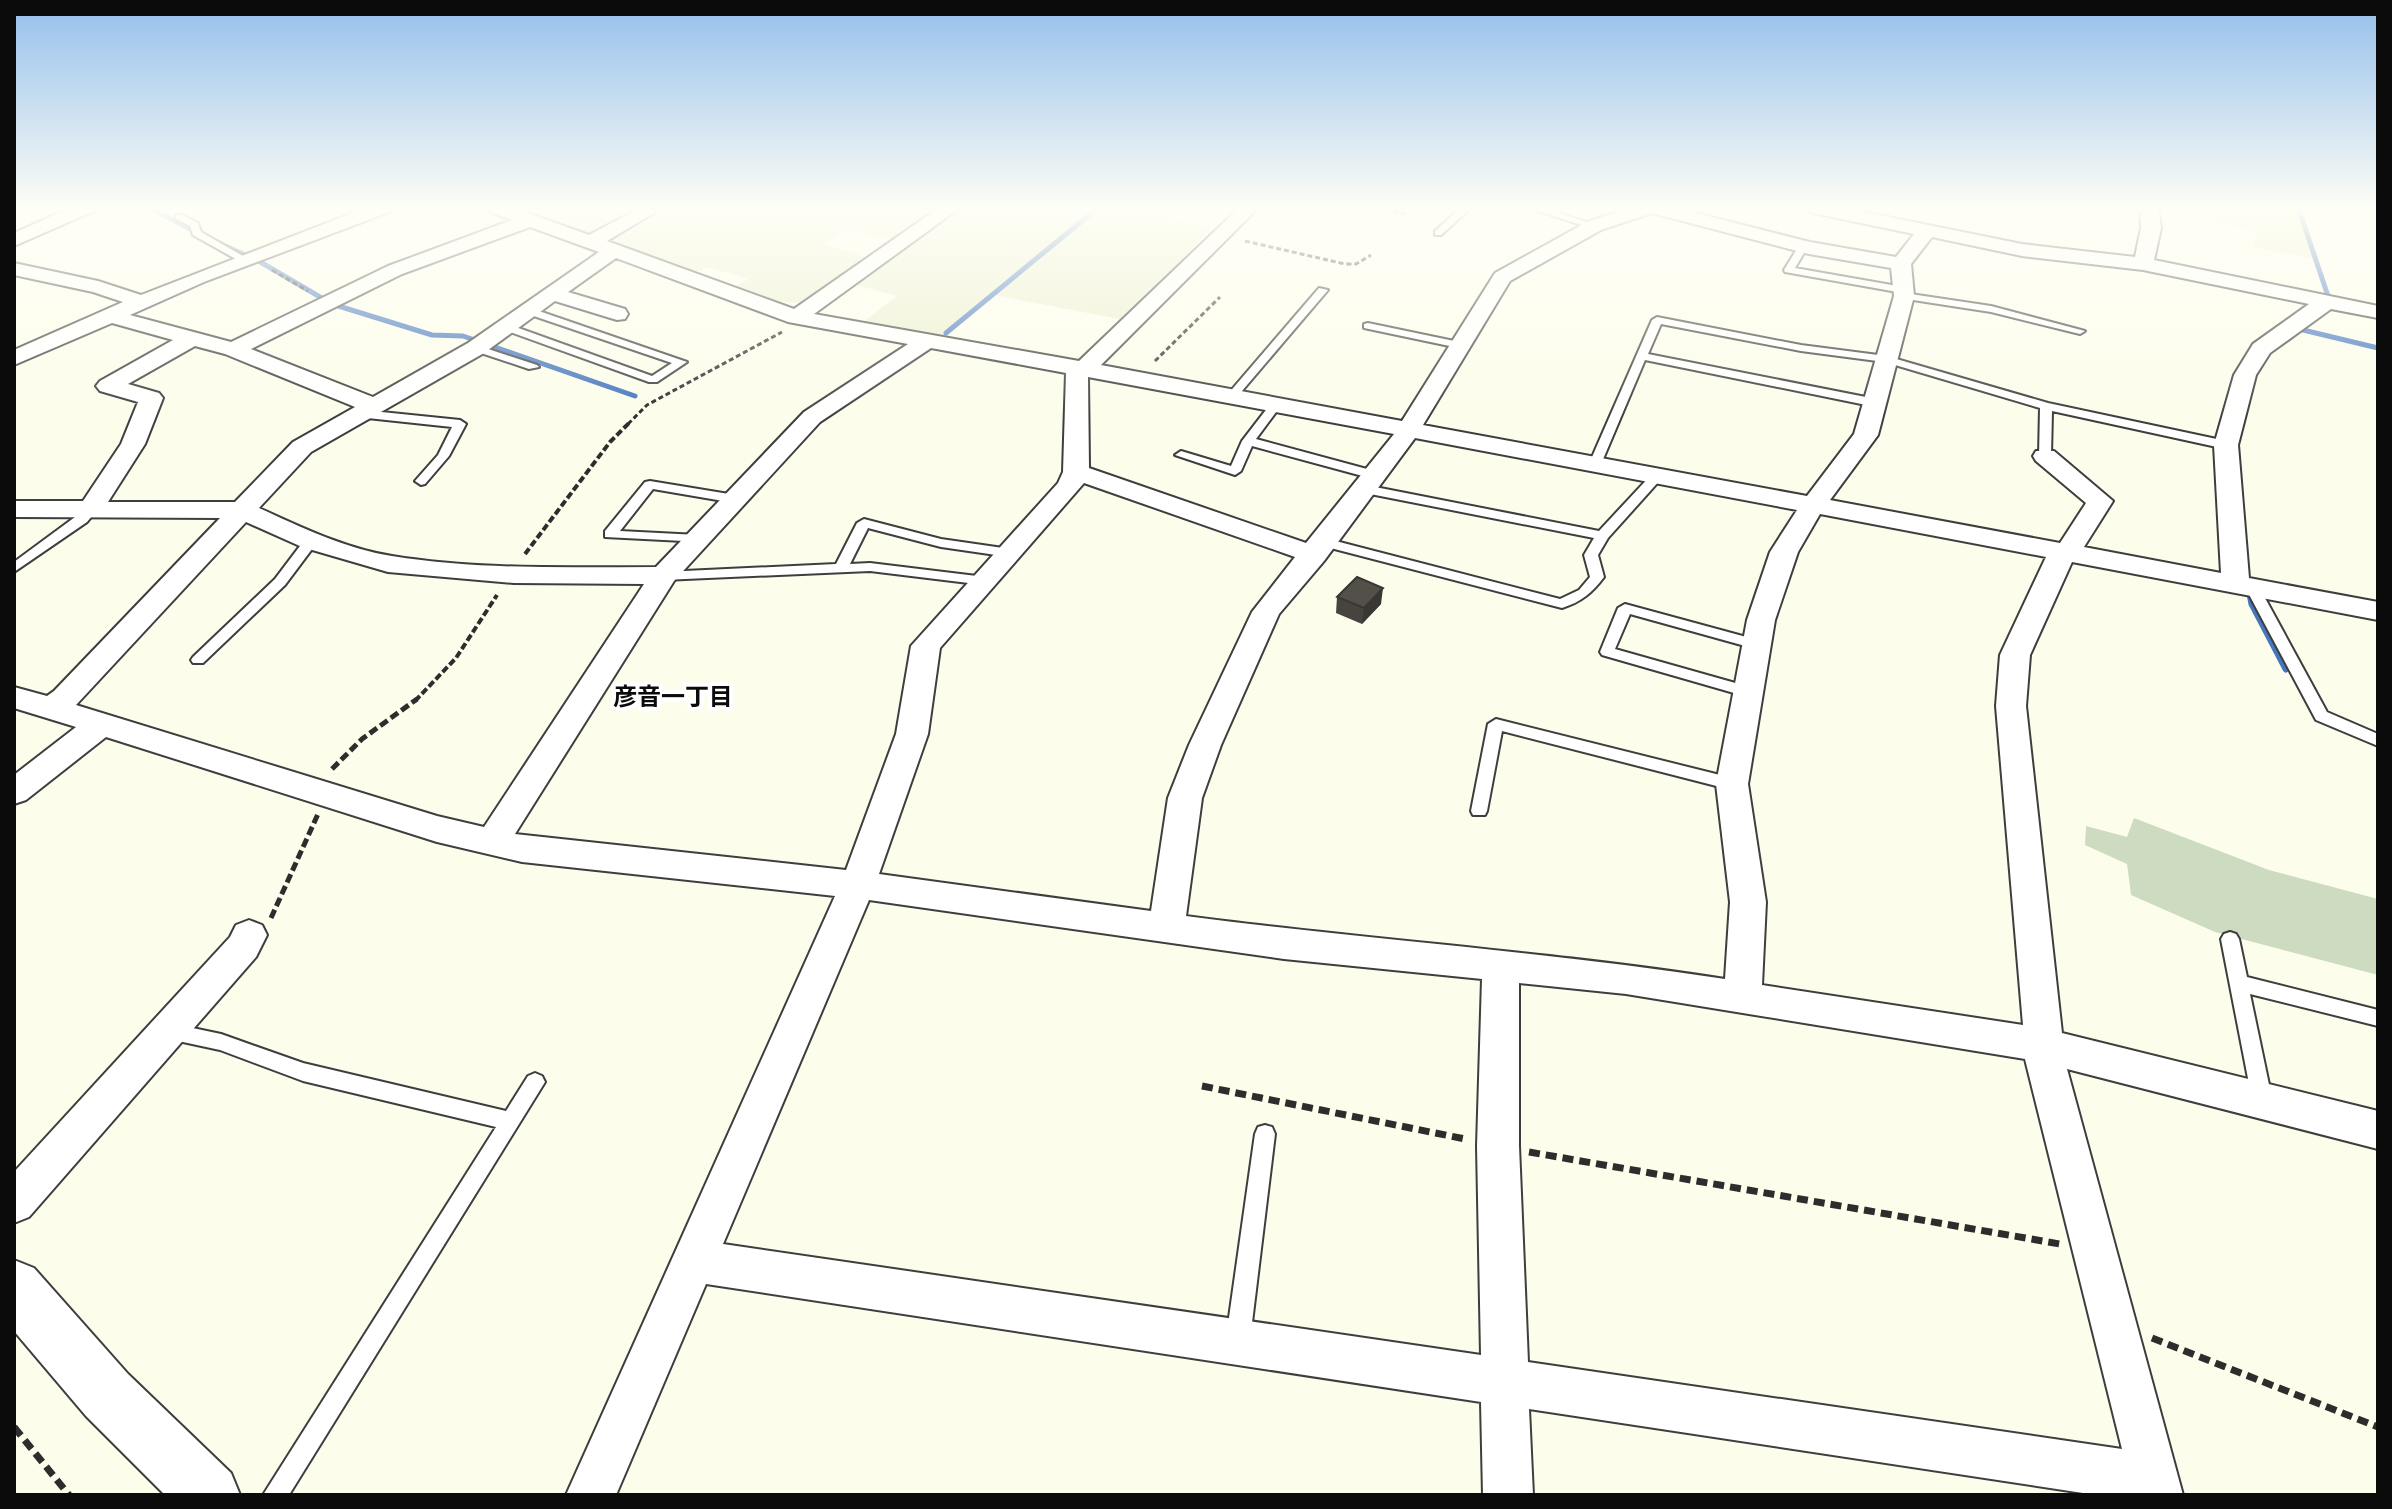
<svg xmlns="http://www.w3.org/2000/svg" width="2392" height="1509" font-family="'IBM Plex Serif','Noto Sans JP',serif">
<rect width="100%" height="100%" fill="#fdfdec"/>
<path fill="#ecf0cf" d="M516 207H643L593 238Z
M671 207H939L893 239 844 229 824 244 865 257 804 302 770 303 733 289 748 279 708 267 690 274 608 243Z
M963 207H1111L1213 226 1125 320 994 295 943 337 863 322 897 296 853 284Z
M2157 207H2301L2313 258 2253 247 2256 231 2158 211Z"/>
<path fill="#cddcc0" d="M2134 818 2269 870 2378 899V975L2215 932 2131 895 2127 864 2085 845 2086 826 2127 837Z"/>
<g fill="none" stroke-linecap="round" stroke-linejoin="round">
<path stroke="#4576be" stroke-width="5" d="M148 207 200 234
M2298 207 2331 305
M216 242 257 260 332 304 432 335 463 336 635 396
M2299 329 2378 348
M946 333 1099 207"/>
<path stroke="#4576be" stroke-width="7" d="M2249 588 2252 604 2286 669"/>
<defs>
<path id="service" d="M1462 207H1472L1441 235H1435V231Z
M1526 207H1540L1599 226 1591 228Z
M176 215H182L198 223 201 232 250 260 241 262 193 235 190 226 176 219Z
M1803 243 1808 246 1795 268 1903 287 1908 290 1903 293 1785 272 1784 270 1800 244Z
M1319 288 1328 290 1236 398H1228V394Z
M1904 293 1991 306 2085 331 2080 334 1991 312 1900 298 1899 296Z
M525 309H533L687 362 657 382H649L502 329V325H510L652 376 672 363 525 313Z
M1657 317 1801 345 1886 356 2048 403 2226 441 2232 445 2226 449 2052 411 2051 456 2045 460 2039 456 2040 408 1885 362 1801 351 1661 324 1648 354 1876 399 1882 403 1876 407 1645 360 1601 464 1599 467H1591L1589 464 1652 320Z
M1368 323 1459 342 1465 345 1459 348 1364 328V324Z
M476 345 537 365 539 367 529 369 472 350V346Z
M1276 400 1282 404 1256 439 1378 472V478H1370L1252 446 1241 471 1235 475 1175 455 1181 451 1231 466 1242 441 1272 402Z
M362 410 460 420 466 424 449 456 425 484 421 485 415 481 438 455 452 427 358 417 356 414Z
M1657 472 1663 476 1661 479 1608 538 1598 555 1604 577C1592 593 1581 602 1562 608L1319 545 1317 542 1324 538 1560 599 1579 590 1590 577 1584 555 1594 538 1365 493 1359 489 1365 485 1599 531 1653 473Z
M650 481 735 495 741 499 735 503 653 489 620 531 698 535 705 539 703 542 605 537V531L645 482Z
M90 506 97 510 87 522 14 572V562Z
M864 519 941 539 1010 549 1017 553 1010 557 941 547 868 528 850 564 870 563 985 577 992 581 985 585 870 571 663 580 656 576 663 572 836 564 857 523Z
M311 537 318 541 285 585 203 663H193L191 660 193 657 275 579 306 538Z
M2252 583 2259 587 2327 712 2378 734V746L2316 720 2245 587Z
M1625 604 1761 641 1763 644 1756 649 1630 614 1615 649 1753 688 1756 692 1753 696 1748 697 1602 655 1600 652 1618 608Z
M1496 719 1732 778 1740 784 1732 790 1502 731 1487 811 1485 815H1473L1471 811 1488 724Z
M2230 932 2236 934 2239 939 2247 977 2378 1010V1026L2250 994 2272 1099 2269 1105 2262 1108 2255 1105 2252 1099 2221 939 2224 934Z
M169 1023 221 1034 303 1063 506 1111 528 1076 535 1073 542 1076 545 1082 289 1495H263L496 1127 303 1081 220 1050 169 1039 162 1037 159 1031 162 1025Z
M1265 1125 1272 1127 1275 1134 1250 1339 1246 1347 1238 1351 1230 1347 1226 1339 1255 1134 1258 1127Z"/>
<path id="minor" d="M72 207H96L94 211 14 246V233Z
M368 207H394L392 211 204 282 130 315 231 342 388 266 512 220 487 211 485 207H511L589 235 642 207H664L607 241 794 309 940 207H961L814 314 1079 361 1240 207H1259L1101 365 1402 421 1495 273 1587 222 1633 207H1672L1810 242 1896 257 1914 234 1813 213 1804 207H1839L2022 244 2135 257 2141 228 2140 207H2158L2161 228 2154 260 2378 306V318L2331 309 2270 353 2256 375 2238 445 2249 578 2378 602V620L2072 562 2030 655 2026 706 2062 1033 2378 1111V1149L2067 1069 2183 1495H2096L1529 1409 1533 1495H1483L1481 1402 706 1284 616 1495H566L835 896 522 862 437 842 106 737 26 800 14 804V775L76 727 14 708V687L47 696 54 691 220 518 14 517V501H83L121 444 138 402 100 391 96 386 100 381 173 340 112 323 14 365V350L123 302 93 292 14 275V263L98 281 141 295ZM1652 213 1809 254 1891 268 1894 296 1854 434 1807 496 1423 425 1510 281 1601 230ZM530 227 599 252 468 343 373 397 251 349 402 274ZM1932 237 2022 256 2143 270 2309 304 2253 344 2234 375 2214 445 2221 573 2084 547 2113 501 2054 451H2036L2033 456 2036 461 2086 503 2060 543 1830 500 1878 435 1914 296 1911 264ZM616 258 788 322 908 344 804 412 656 567C568 567 478 570 392 556 346 549 301 527 259 508L311 452 484 353 555 301 617 320 625 319 628 314 625 309 568 292ZM195 346 225 354 355 407 293 442 235 502H108L145 444 163 398 159 393 128 384ZM931 348 1066 373 1063 472 1058 483 911 646 896 734 846 870 515 834 674 581 820 422ZM1088 377 1394 434 1306 543 1089 468ZM1415 438 1797 510 1770 552 1747 620 1716 784 1730 902 1725 979C1546 951 1366 940 1186 916L1202 798 1221 745 1279 614 1324 561ZM1084 483 1295 557 1252 612 1189 745 1168 798 1151 911 879 874 928 734 940 648ZM1820 514 2046 557 2000 655 1996 706 2023 1025 1762 985 1766 902 1748 784 1775 620 1798 552ZM246 522 302 547 388 572 514 583 644 584 484 827 437 816 76 705ZM869 900 1284 959 1482 979 1477 1146 1481 1355 723 1244ZM1519 983 1626 994 2025 1059 2122 1449 1528 1362 1519 1146Z
M249 920 262 925 267 935 256 957 29 1217 14 1223V1172L230 937 236 925Z"/>
<path id="tertiary" d="M14 1260 34 1268 128 1374 231 1473 240 1495H165L86 1416 14 1331Z"/>
</defs>
<use href="#service" stroke="#3e3e3e" stroke-width="4"/>
<use href="#minor" stroke="#3e3e3e" stroke-width="4"/>
<use href="#tertiary" stroke="#3e3e3e" stroke-width="4"/>
<path stroke="#2d2d2d" stroke-width="3" stroke-dasharray="5 3" stroke-linecap="butt" d="M1369 207 1407 214
M1245 241 1345 264H1356L1371 255
M272 270 308 291
M1155 361 1220 297
M628 424 647 405 782 332"/>
<path stroke="#2d2d2d" stroke-width="4" stroke-dasharray="7 3" stroke-linecap="butt" d="M525 554 610 442 630 422
M415 701 456 658 497 595"/>
<path stroke="#2d2d2d" stroke-width="5" stroke-dasharray="9 4" stroke-linecap="butt" d="M332 769 362 739 417 699
M271 918 318 814"/>
<path stroke="#2d2d2d" stroke-width="7" stroke-dasharray="11 6" stroke-linecap="butt" d="M1202 1086 1465 1139
M1529 1152 2060 1244
M2152 1338 2378 1427
M14 1427 69 1495"/>
<use href="#service" fill="#fff" fill-rule="evenodd"/>
<use href="#minor" fill="#fff" fill-rule="evenodd"/>
<use href="#tertiary" fill="#fff" fill-rule="evenodd"/>
</g>
<path fill="#47443f" d="M1337 597 1381 604 1362 624 1336 613Z"/>
<path fill="#3a3733" d="M1383 588 1381 604 1362 624 1364 608Z"/>
<path fill="#534f49" stroke="#3a3733" stroke-width="2" d="M1357 577 1383 588 1364 608 1337 597Z"/>
<linearGradient id="sky" x2="0" y2="1"><stop stop-color="#94bfeb"/><stop offset="0.5" stop-color="#fefef6"/><stop offset="1" stop-color="#fefef6" stop-opacity="0"/></linearGradient>
<rect width="2392" height="418" fill="url(#sky)"/>
<g text-anchor="middle" stroke-width="8" stroke-linejoin="round" paint-order="stroke">
<g font-size="24" font-weight="bold" fill="#0b0b0b" stroke="#fff">
<text x="673" y="705">彦音一丁目</text>
</g>
</g>
<rect width="2392" height="1509" fill="none" stroke="#0b0b0b" stroke-width="32"/>
</svg>
